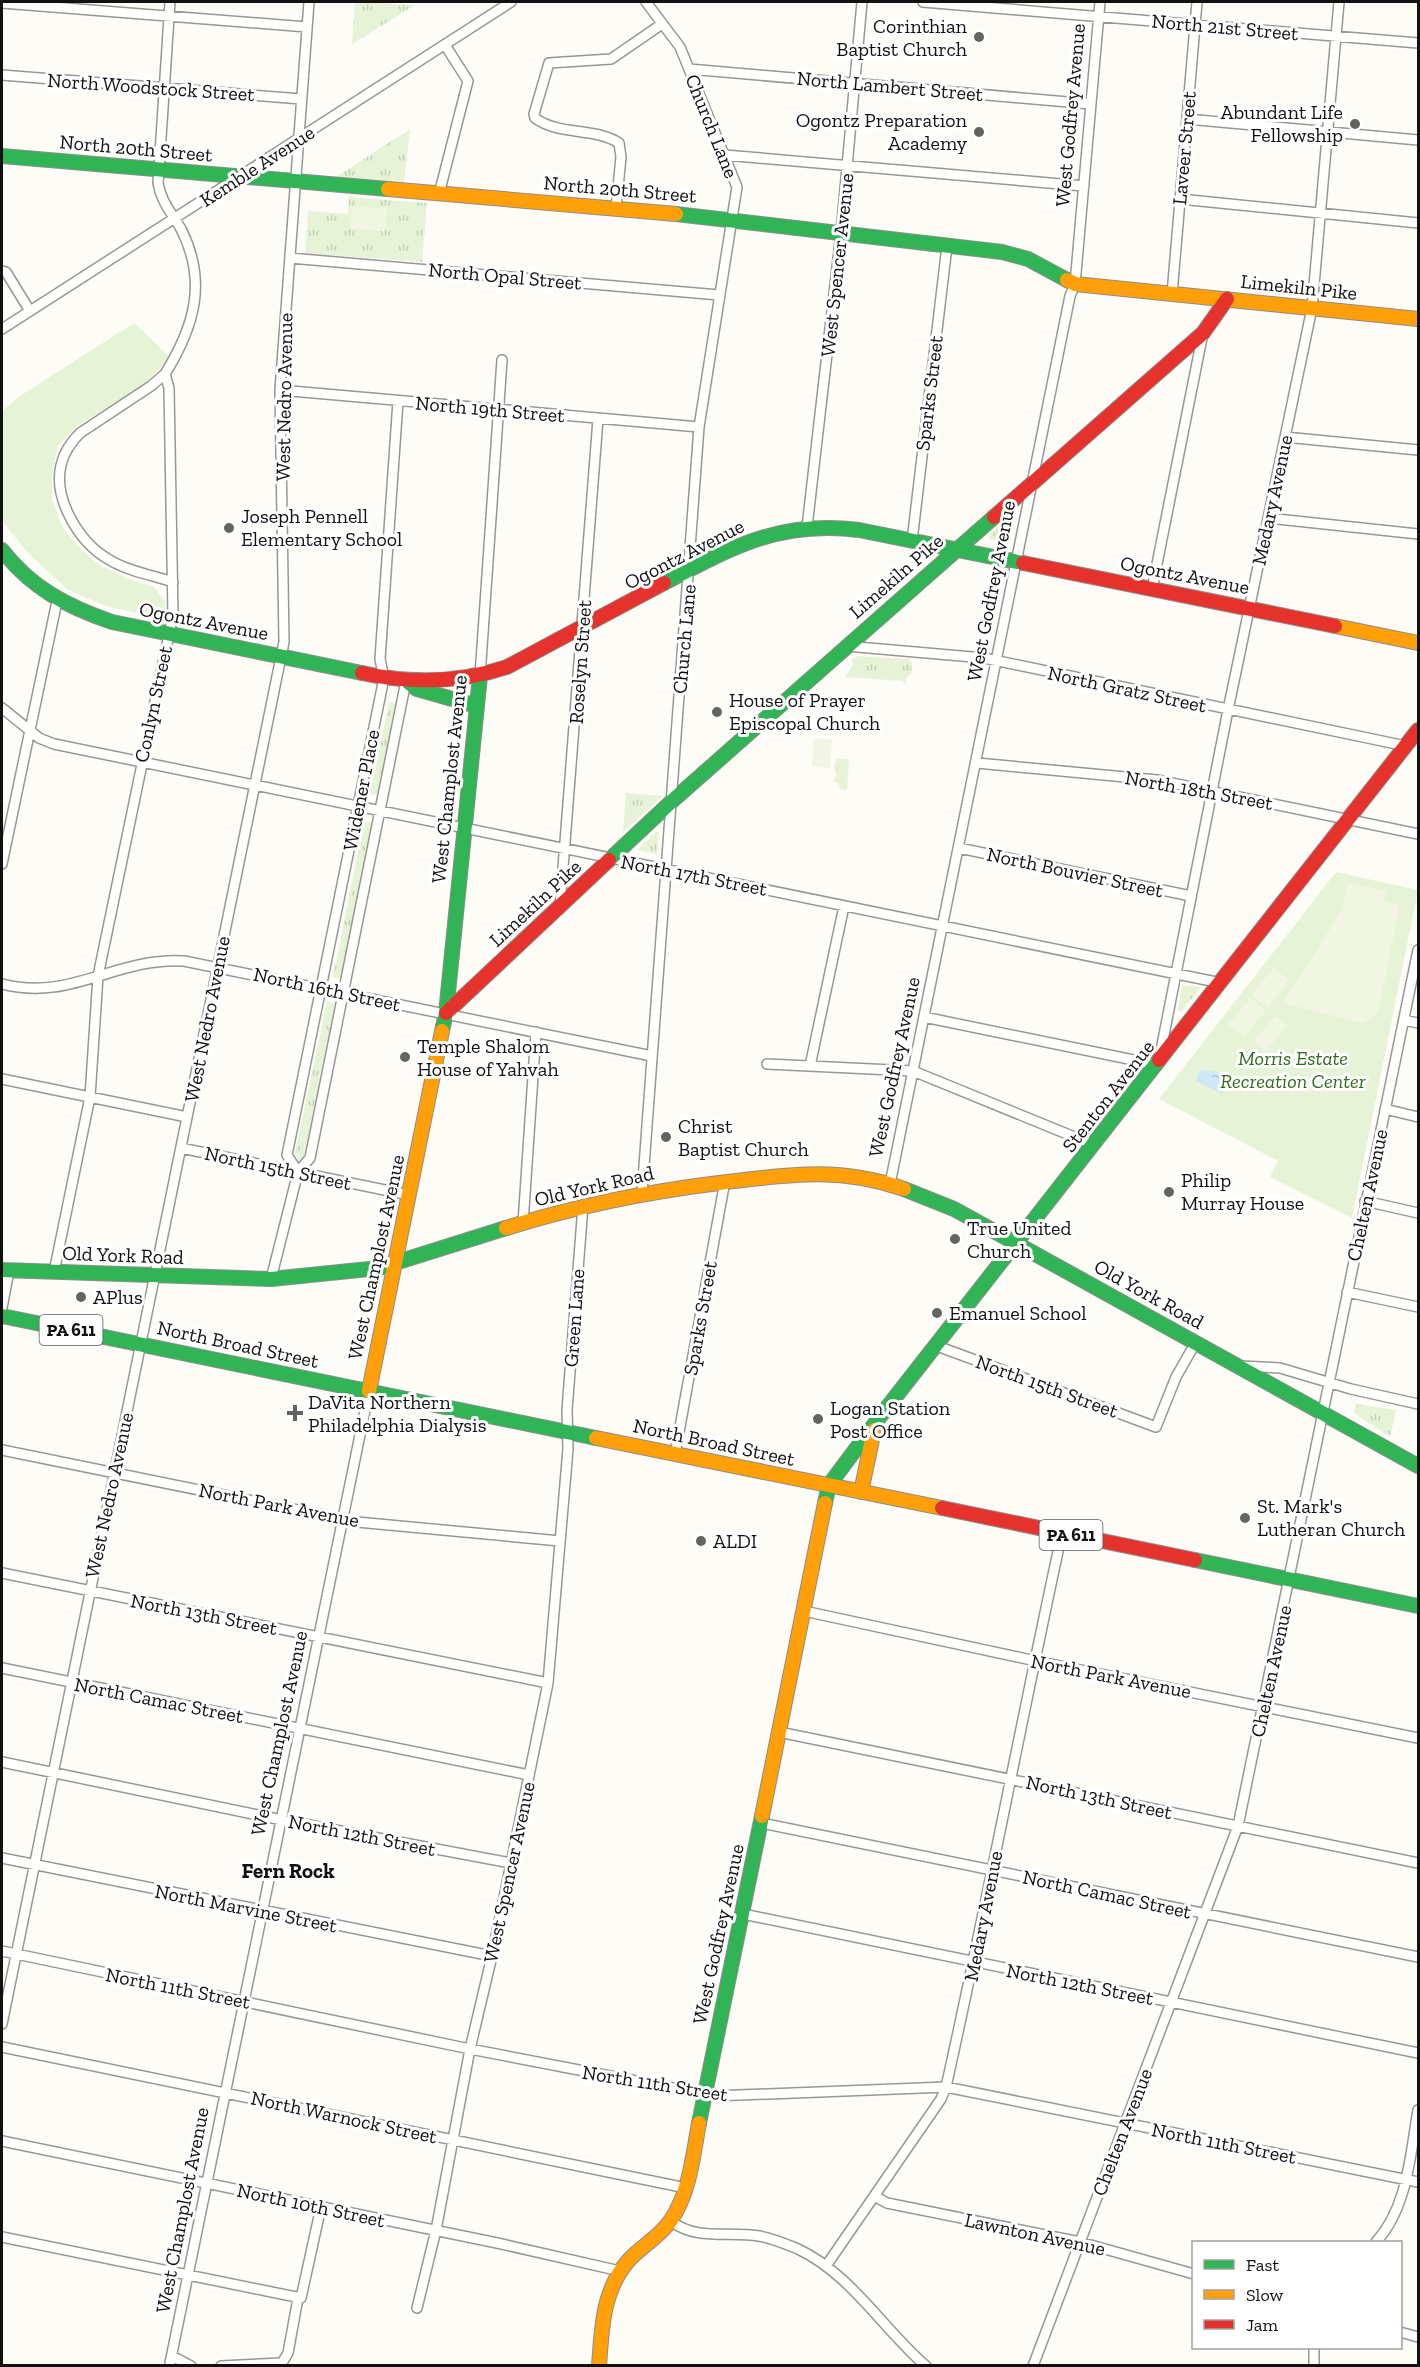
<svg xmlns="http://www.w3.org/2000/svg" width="1420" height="2367" font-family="'Zilla Slab',serif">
<defs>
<pattern id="grass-tufts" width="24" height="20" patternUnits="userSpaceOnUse" patternTransform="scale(1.5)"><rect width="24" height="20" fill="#e7f3d7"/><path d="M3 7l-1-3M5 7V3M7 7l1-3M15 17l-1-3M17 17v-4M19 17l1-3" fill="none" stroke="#c5cfb8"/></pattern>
<pattern id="water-ripples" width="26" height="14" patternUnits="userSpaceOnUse" patternTransform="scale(1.5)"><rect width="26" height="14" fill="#cde8f7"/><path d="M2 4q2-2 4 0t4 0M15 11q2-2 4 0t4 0" fill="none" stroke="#afc6d3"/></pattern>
</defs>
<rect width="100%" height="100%" fill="#fdfcf7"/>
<path fill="url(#grass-tufts)" d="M355 2 415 5 352 44Z
M410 129 404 182 336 177Z
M349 197 427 203 422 262 305 253 308 211 348 214Z
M1010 518 1013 522 1008 543 989 539V535Z
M858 656 909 659 912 663 911 674 907 677 905 684 902 681 845 677 853 664 851 660Z
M389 702 397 704 378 795 370 794Z
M626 793 663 796 623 832Z
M364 821 372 823 341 979 333 977Z
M656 832H659L657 854 637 850Z
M1182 985 1201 987 1181 1012 1178 1010Z
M327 1002 335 1003 304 1156 299 1163 295 1153Z
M1356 1404 1396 1410 1390 1437 1354 1413Z"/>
<path fill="#e7f3d7" d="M134 323 170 357 144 385 76 427 58 446 52 473V499L63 528 78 546 98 564 128 579 154 587 165 601 164 619 106 606 68 590 28 553 2 521V411L20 396Z
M837 759H847L849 763 847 789 841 790 838 783 833 781 836 776 834 765Z
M1336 872 1418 890 1352 1218 1270 1177 1278 1161 1159 1099Z"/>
<path fill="#f0f6e1" d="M352 206 387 209 385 231 350 228Z
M814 738 832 740 830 768 812 766Z
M1348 882 1386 891 1384 902 1400 905 1378 1013 1363 1023 1283 1003 1342 910Z
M1273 968 1289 980 1268 1008 1252 995Z
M1250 998 1266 1010 1244 1038 1228 1025Z
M1275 1016 1287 1026 1266 1051 1254 1041Z"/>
<path fill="url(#water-ripples)" d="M1200 1070 1218 1072 1227 1085 1222 1094 1196 1081Z"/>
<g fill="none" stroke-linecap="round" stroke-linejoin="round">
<defs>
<path id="street" d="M923 2 1418 43
M2 3 307 27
M689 69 1091 104
M2 75 301 99
M1187 119 1418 140
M725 155 1084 186
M439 194 468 81 445 45
M1180 199 1418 223
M616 208 621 157 619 143C595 127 559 136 535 118L534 114 549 63 611 59 662 24
M290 258 719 295
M2 271 6 272 30 311
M1172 294 1197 2
M2 329 511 2
M165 374 151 386 80 433C71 442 64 452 61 465 53 499 79 542 108 559 127 571 152 575 173 582
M280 390 699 427
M1285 437 1418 450
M1268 518 1418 534
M807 527 841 233 862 2
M912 541 947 246
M1152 589 1203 333
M846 646 984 658 1406 746
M480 676 502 360
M2 708 39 738 54 744 1221 983
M977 763 1157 780 1418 834
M959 848 1191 896
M2 864 57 601
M560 906 598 419
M2 984C71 1002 115 957 184 961L652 1056
M924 1017 1158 1065 1228 710 1312 308 1339 2
M1404 1020 1418 1023
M767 1064 913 1071 1094 1145
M810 1066 844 906
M2 1079 187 1117
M1385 1109 1418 1117
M181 1148 409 1195
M298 1172 287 1155 384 678 380 659 398 401
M890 1184 1070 296 1075 284 1100 2
M642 1193 699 427 737 187 680 47 646 2
M1365 1201 1418 1213
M523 1223 536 1032
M54 1272 90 1097 98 976 173 615 169 388 165 374C194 327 208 282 181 229 172 213 161 202 158 183L170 2
M271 1279 298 1172 310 1158 406 681
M1347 1292 1418 1307
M2 1308 9 1271
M937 1346 1156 1427 1176 1377 1196 1342
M1241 1366 1280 1368 1351 1389 1418 1404
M2 1450 357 1522 560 1541
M675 1454 725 1181
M2 1573 548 1683
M804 1611 1036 1661 1418 1738
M2 1668 529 1775
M779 1732 1418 1863
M2 1762 282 1820 511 1863
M761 1823 1418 1957
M2 1858 492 1956
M743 1914 1418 2053
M2 1951 470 2049 714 2096 946 2087 1418 2182
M2 2024 284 642 280 390 309 2
M2 2047 686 2188
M2 2141 497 2243 620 2271
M876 2197 887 2203 1080 2242 1194 2274
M671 2221C696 2241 728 2231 759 2236 772 2238 786 2244 798 2249 851 2274 882 2328 926 2366
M2 2237 301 2298 321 2207
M1376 2242C1408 2207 1410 2155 1418 2110
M826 2266 941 2099 946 2087C987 1903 1022 1717 1062 1533
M417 2308 436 2230 470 2049 492 1956 548 1683 568 1449 567 1410 583 1206
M1400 2332 1418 2337
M172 2356 191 2366
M170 2363 369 1391
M221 2366 282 2363 288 2353 298 2298
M1033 2366 1238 1826 1418 950
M1314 2366V2348"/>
<path id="fast" d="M2 156 388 189
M676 214 1002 252 1028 259 1067 280
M2 550C31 588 68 607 112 622L362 673
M664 583C732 547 780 520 859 530L1023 563
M409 683 417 689 477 706
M609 860 671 802 994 517
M442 1031 446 1013 480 676
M904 1189 954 1209 1418 1466
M2 1270 271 1279 379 1268 506 1228
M2 1316 596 1438
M825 1503 829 1485 882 1414 1159 1060
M1195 1560 1418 1606
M699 2123 762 1816"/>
<path id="slow" d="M388 189 676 214
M1067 280 1075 284 1418 319
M1335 626 1418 643
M506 1228C576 1206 646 1192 719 1183 786 1175 838 1166 904 1189
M369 1391 442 1031
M596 1438 942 1508
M861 1492 874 1430
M762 1816 825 1503
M599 2366C602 2328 602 2292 628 2261 640 2247 661 2236 671 2220 690 2192 693 2155 699 2123"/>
<path id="jam" d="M994 517 1203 333 1227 299
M1023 563 1335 626
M362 673C411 684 459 683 507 667L664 583
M446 1013 609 860
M1159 1060 1418 730
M942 1508 1195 1560"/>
</defs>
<use href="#street" stroke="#979795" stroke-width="12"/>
<use href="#fast" stroke="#8e8d8b" stroke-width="16"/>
<use href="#slow" stroke="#8e8d8b" stroke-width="16"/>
<use href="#jam" stroke="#8e8d8b" stroke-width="16"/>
<use href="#street" stroke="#fffffe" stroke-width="9"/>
<use href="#fast" stroke="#30b455" stroke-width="14"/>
<use href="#slow" stroke="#ff9f0a" stroke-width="14"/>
<use href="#jam" stroke="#e5322d" stroke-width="14"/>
</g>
<g fill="#646362" stroke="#fff" stroke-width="2">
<circle cx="979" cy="37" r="6"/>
<circle cx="1355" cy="124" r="6"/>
<circle cx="979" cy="132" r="6"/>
<circle cx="229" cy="528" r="6"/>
<circle cx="717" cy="712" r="6"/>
<circle cx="405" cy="1057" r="6"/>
<circle cx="666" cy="1137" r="6"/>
<circle cx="1169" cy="1192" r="6"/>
<circle cx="955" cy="1239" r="6"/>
<circle cx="81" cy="1297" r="6"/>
<circle cx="937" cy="1313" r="6"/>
<path d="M292 1404h6v6h6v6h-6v6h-6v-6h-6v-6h6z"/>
<circle cx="818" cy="1419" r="6"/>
<circle cx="1245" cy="1518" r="6"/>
<circle cx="701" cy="1541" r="6"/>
</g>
<g text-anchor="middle" stroke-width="6" stroke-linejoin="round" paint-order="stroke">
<g fill="#fff" stroke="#585858" stroke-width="1.5">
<rect x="39.5" y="1315" width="63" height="30" rx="4.5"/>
<rect x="1039.5" y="1520" width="63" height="30" rx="4.5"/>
</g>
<g font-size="18" font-weight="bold" fill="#111">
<text x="71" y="1336">PA 611</text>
<text x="1071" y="1541">PA 611</text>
</g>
<g font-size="20" fill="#111" stroke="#fff" text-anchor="start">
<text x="967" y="33" text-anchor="end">Corinthian<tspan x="967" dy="23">Baptist Church</tspan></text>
<text x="1343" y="119" text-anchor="end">Abundant Life<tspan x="1343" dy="23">Fellowship</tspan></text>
<text x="967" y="127" text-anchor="end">Ogontz Preparation<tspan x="967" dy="23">Academy</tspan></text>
<text x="241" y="523">Joseph Pennell<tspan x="241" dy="23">Elementary School</tspan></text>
<text x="729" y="707">House of Prayer<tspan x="729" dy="23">Episcopal Church</tspan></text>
<text x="417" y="1053">Temple Shalom<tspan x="417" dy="23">House of Yahvah</tspan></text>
<text x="678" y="1133">Christ<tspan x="678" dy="23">Baptist Church</tspan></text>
<text x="1181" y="1187">Philip<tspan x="1181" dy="23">Murray House</tspan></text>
<text x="967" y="1235">True United<tspan x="967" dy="23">Church</tspan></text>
<text x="93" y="1304">APlus</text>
<text x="949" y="1320">Emanuel School</text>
<text x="308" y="1409">DaVita Northern<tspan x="308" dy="23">Philadelphia Dialysis</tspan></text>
<text x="830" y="1415">Logan Station<tspan x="830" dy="23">Post Office</tspan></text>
<text x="1257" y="1513">St. Mark's<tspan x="1257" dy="23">Lutheran Church</tspan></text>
<text x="713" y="1548">ALDI</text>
</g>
<g font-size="20" fill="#111" stroke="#fff">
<text transform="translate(1225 27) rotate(5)" y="7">North 21st Street</text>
<text transform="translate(890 86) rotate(5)" y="7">North Lambert Street</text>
<text transform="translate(151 87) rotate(4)" y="7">North Woodstock Street</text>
<text transform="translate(1070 115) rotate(-85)" y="7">West Godfrey Avenue</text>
<text transform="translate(712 126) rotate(68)" y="7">Church Lane</text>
<text transform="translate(136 148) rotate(5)" y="7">North 20th Street</text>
<text transform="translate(1184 148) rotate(-85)" y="7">Laveer Street</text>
<text transform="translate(257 166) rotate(-33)" y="7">Kemble Avenue</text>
<text transform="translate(620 189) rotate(5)" y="7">North 20th Street</text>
<text transform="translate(837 265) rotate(-84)" y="7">West Spencer Avenue</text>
<text transform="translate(505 276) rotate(5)" y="7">North Opal Street</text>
<text transform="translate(1299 287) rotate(6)" y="7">Limekiln Pike</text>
<text transform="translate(929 393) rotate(-83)" y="7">Sparks Street</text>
<text transform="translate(284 397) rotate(-89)" y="7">West Nedro Avenue</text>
<text transform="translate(490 409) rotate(5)" y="7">North 19th Street</text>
<text transform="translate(1272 500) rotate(-78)" y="7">Medary Avenue</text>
<text transform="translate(684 554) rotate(-27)" y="7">Ogontz Avenue</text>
<text transform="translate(1185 575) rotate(11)" y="7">Ogontz Avenue</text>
<text transform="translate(896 576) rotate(-41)" y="7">Limekiln Pike</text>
<text transform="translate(991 591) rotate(-79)" y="7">West Godfrey Avenue</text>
<text transform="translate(204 621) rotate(11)" y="7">Ogontz Avenue</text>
<text transform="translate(684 639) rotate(-85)" y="7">Church Lane</text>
<text transform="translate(580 662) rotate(-86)" y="7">Roselyn Street</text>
<text transform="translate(1127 689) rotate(12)" y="7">North Gratz Street</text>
<text transform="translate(153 704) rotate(-78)" y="7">Conlyn Street</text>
<text transform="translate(449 779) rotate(-84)" y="7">West Champlost Avenue</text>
<text transform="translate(361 790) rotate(-79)" y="7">Widener Place</text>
<text transform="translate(1199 790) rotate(10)" y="7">North 18th Street</text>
<text transform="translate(1075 872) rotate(12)" y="7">North Bouvier Street</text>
<text transform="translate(694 875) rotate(11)" y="7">North 17th Street</text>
<text transform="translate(535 903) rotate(-43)" y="7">Limekiln Pike</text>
<text transform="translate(327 989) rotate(12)" y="7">North 16th Street</text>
<text transform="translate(207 1019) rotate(-79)" y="7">West Nedro Avenue</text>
<text transform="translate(894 1067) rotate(-78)" y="7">West Godfrey Avenue</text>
<text transform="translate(1108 1096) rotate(-52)" y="7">Stenton Avenue</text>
<text transform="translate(278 1168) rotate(12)" y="7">North 15th Street</text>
<text transform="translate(594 1186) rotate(-13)" y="7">Old York Road</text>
<text transform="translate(1367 1195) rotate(-78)" y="7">Chelten Avenue</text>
<text transform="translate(123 1255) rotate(2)" y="7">Old York Road</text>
<text transform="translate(376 1257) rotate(-78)" y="7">West Champlost Avenue</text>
<text transform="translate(1149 1294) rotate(29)" y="7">Old York Road</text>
<text transform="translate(574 1318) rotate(-86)" y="7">Green Lane</text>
<text transform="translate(700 1318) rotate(-80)" y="7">Sparks Street</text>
<text transform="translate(238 1344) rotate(12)" y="7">North Broad Street</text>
<text transform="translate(1047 1386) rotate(20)" y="7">North 15th Street</text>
<text transform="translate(714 1442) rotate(12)" y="7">North Broad Street</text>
<text transform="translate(109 1495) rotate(-78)" y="7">West Nedro Avenue</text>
<text transform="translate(279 1505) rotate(11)" y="7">North Park Avenue</text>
<text transform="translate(204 1614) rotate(11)" y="7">North 13th Street</text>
<text transform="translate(1271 1671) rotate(-78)" y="7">Chelten Avenue</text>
<text transform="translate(1111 1676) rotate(11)" y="7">North Park Avenue</text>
<text transform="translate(159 1700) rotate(11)" y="7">North Camac Street</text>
<text transform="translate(279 1733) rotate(-78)" y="7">West Champlost Avenue</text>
<text transform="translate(1099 1797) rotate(12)" y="7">North 13th Street</text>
<text transform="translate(362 1835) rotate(11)" y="7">North 12th Street</text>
<text transform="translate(509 1872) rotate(-78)" y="7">West Spencer Avenue</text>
<text transform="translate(1107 1894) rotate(12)" y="7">North Camac Street</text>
<text transform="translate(246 1908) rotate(11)" y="7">North Marvine Street</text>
<text transform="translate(983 1916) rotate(-79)" y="7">Medary Avenue</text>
<text transform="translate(718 1934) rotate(-78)" y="7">West Godfrey Avenue</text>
<text transform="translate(1080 1984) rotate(11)" y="7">North 12th Street</text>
<text transform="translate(178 1988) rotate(11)" y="7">North 11th Street</text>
<text transform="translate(655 2083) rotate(9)" y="7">North 11th Street</text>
<text transform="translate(344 2117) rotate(12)" y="7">North Warnock Street</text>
<text transform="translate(1122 2132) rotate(-69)" y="7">Chelten Avenue</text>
<text transform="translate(1224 2143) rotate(11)" y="7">North 11th Street</text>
<text transform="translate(311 2205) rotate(12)" y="7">North 10th Street</text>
<text transform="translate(182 2210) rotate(-79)" y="7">West Champlost Avenue</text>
<text transform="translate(1035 2234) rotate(12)" y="7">Lawnton Avenue</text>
</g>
<g font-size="20" font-style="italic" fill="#2f6b1f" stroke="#fff">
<text x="1293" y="1065">Morris Estate<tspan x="1293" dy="23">Recreation Center</tspan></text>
</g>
<g font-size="21" font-weight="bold" fill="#111" stroke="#fff">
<text x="288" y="1878">Fern Rock</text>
</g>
</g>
<rect width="1420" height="2367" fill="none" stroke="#111111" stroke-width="6"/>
<rect x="1192" y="2241" width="210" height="108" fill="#ffffff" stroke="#a0a0a0" stroke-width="1.5"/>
<rect x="1204" y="2260" width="30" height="9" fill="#30b455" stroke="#a0a0a0" stroke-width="1.5"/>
<text x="1246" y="2271" font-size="18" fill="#111111">Fast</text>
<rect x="1204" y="2290" width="30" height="9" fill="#ff9f0a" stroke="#a0a0a0" stroke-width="1.5"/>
<text x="1246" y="2301" font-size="18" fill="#111111">Slow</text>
<rect x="1204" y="2320" width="30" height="9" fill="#e5322d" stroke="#a0a0a0" stroke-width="1.5"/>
<text x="1246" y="2331" font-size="18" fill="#111111">Jam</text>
</svg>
